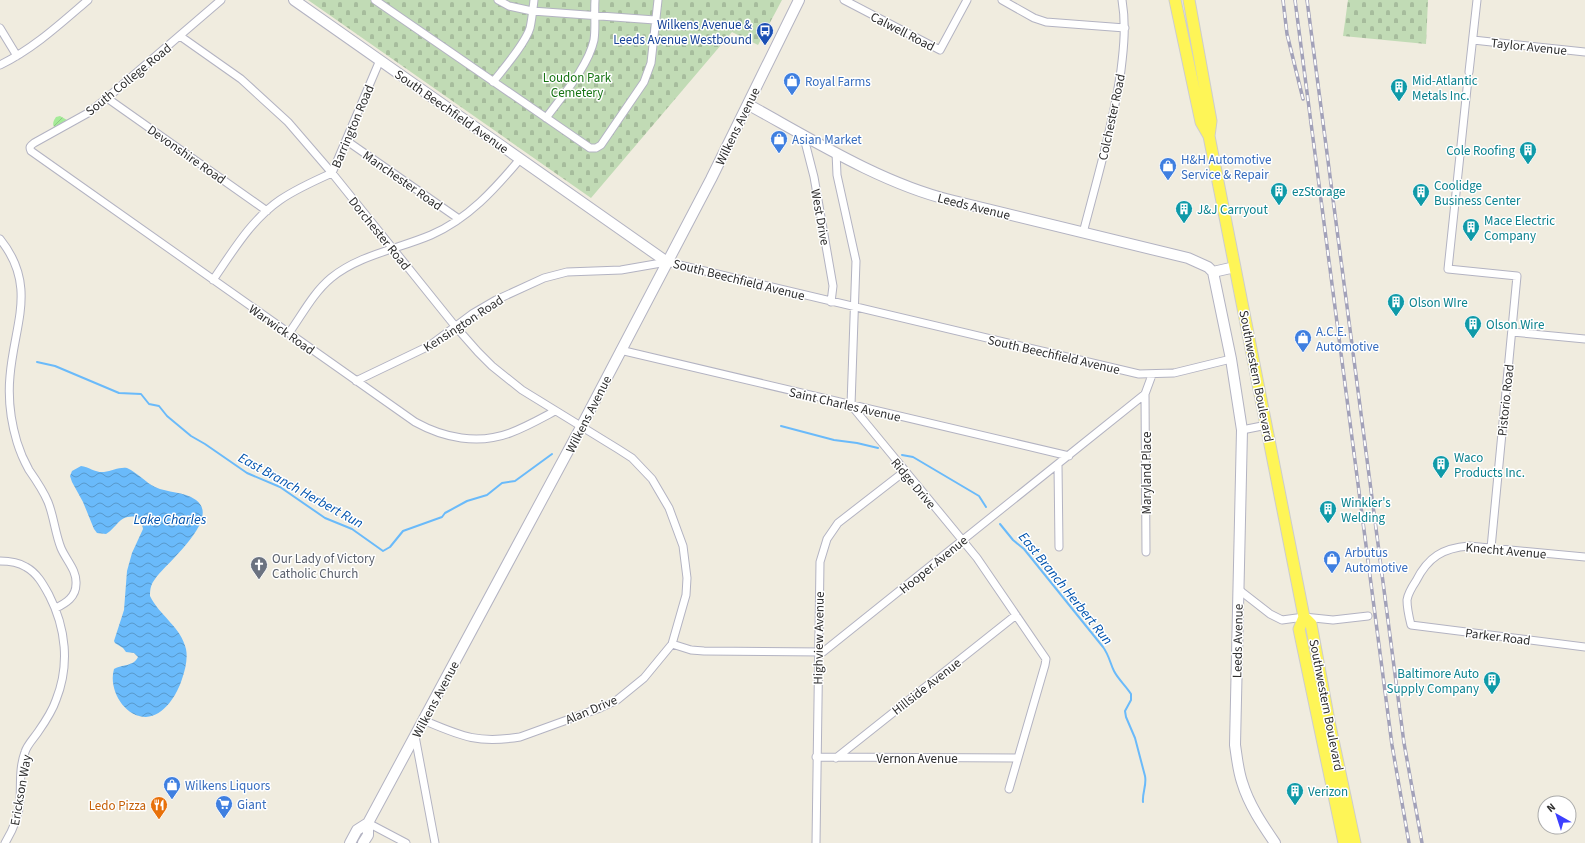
<svg xmlns="http://www.w3.org/2000/svg" width="1585" height="843" font-family="'Source Sans 3',sans-serif">
<defs>
<pattern id="cemetery-stones" width="16" height="16" patternUnits="userSpaceOnUse"><rect width="16" height="16" fill="#c1dbb5"/><path d="M2 7V4a2 2 0 0 1 4 0v3zM10 15v-3a2 2 0 0 1 4 0v3z" fill="#a6bc9c"/></pattern>
<pattern id="garden-furrows" width="10" height="10" patternUnits="userSpaceOnUse"><rect width="10" height="10" fill="#a5eb98"/><path d="M-1 1l2-2M0 10L10 0M9 11l2-2" fill="none" stroke="#8eca83"/></pattern>
<pattern id="water-waves" width="16" height="10" patternUnits="userSpaceOnUse"><rect width="16" height="10" fill="#6abafa"/><path d="M0 5q4-4 8 0t8 0" fill="none" stroke="#5898cb"/></pattern>
</defs>
<rect width="100%" height="100%" fill="#f0ecdf"/>
<path fill="url(#cemetery-stones)" d="M308 0H782L758 45 732 32 591 198Z
M1348 0H1428L1426 44 1343 36Z"/>
<path fill="url(#garden-furrows)" d="M60 116 67 120 54 127C52 123 54 120 56 117Z"/>
<path fill="url(#water-waves)" d="M81 466C89 467 96 473 104 472 112 471 119 467 127 468 138 473 145 482 155 487 168 493 183 491 196 500 222 519 165 564 155 579 151 584 150 589 150 596 159 615 181 627 186 649 188 659 185 670 182 679 177 695 164 716 146 717 124 717 108 689 114 669 122 664 133 667 138 657L134 653 126 652 123 648 115 643 114 641 124 610 127 571 132 553 143 529 142 524 137 517C119 514 118 527 106 534L97 533 94 529 83 502 72 482 70 476 72 471Z"/>
<g fill="none" stroke-linecap="round" stroke-linejoin="round">
<path stroke="#6abafa" stroke-width="2" d="M37 362 55 366 119 393 141 394 149 404 159 406 167 416 191 436 205 444 247 473 280 487 325 518 352 529 383 551 390 547 403 531 442 517 445 513 467 501 487 495 502 483 515 481 552 454
M781 426 834 440 857 443 878 448
M902 455 913 457 979 496 986 507
M1000 524 1013 540 1024 549 1103 647C1109 655 1110 663 1114 671 1118 679 1126 686 1131 694V700L1125 711 1126 717 1135 738 1145 776C1147 785 1142 793 1143 802"/>
<defs>
<path id="street" d="M221 0 107 98 88 113 34 143C30 146 29 147 31 151L415 422C444 438 478 445 510 433 526 427 540 419 555 411
M375 0 590 148H596L601 145 644 82 651 63 658 0
M498 0 509 6 532 11 655 20
M844 0 940 50 967 0
M1002 0 1034 18 1046 22 1125 28
M0 28 17 56
M180 36 241 79 288 122 332 173 455 326 478 352 492 366 522 390 618 449 632 458 652 479 669 508 683 546 687 578 686 595 672 644 644 678 617 700 600 708 520 737C477 744 461 736 423 720
M1473 40 1585 52
M0 65C33 49 60 24 88 0
M1469 72 1477 0
M1468 79 1448 269 1517 276 1491 548
M493 82C504 68 525 44 530 28 532 19 533 9 534 0
M107 98 267 211
M546 118C562 96 588 67 594 40 596 27 594 13 595 0
M803 134 814 177 833 286 831 302
M347 141 459 219
M836 152 837 175 856 261 851 405 977 558 1046 659 1045 665 1009 789
M1083 233C1097 179 1113 125 1121 70 1124 46 1126 24 1122 0
M0 239C38 286 14 325 10 376 8 397 11 422 17 442 20 452 24 461 29 470 36 480 43 490 48 502 54 517 55 533 61 548 66 560 77 570 76 584 76 597 66 603 56 608
M213 280C233 251 251 220 280 200 296 189 314 181 332 173L380 60
M1512 332 1585 339
M289 333C302 315 313 293 331 278 359 255 398 249 431 235 468 219 495 189 520 159
M620 350 1069 456
M356 381 429 346 472 314 496 300 544 278 567 272 621 270 667 262 1139 374 1174 373 1231 359
M1145 394 1146 552
M1242 430 1267 425
M1058 465 1059 547
M1585 557 1469 546C1443 548 1428 557 1416 581 1412 587 1408 593 1407 600 1407 609 1409 617 1411 625L1585 647
M0 561C9 561 18 562 26 567 37 573 43 584 49 595 66 628 70 665 56 700 52 712 45 722 38 732 34 738 27 745 25 752 19 768 21 784 20 800 19 816 13 830 5 843
M1238 589 1270 614 1282 620 1304 617 1333 620 1368 616
M672 644 691 650 704 651 823 652 1145 394 1152 375
M415 736 435 843
M816 757 1018 758
M836 758 1016 615
M368 823 406 843
M816 843 820 562 827 539 838 523 905 471"/>
<path id="secondary" d="M294 0 667 262
M749 105C811 139 881 183 950 200L1188 258 1208 267 1213 272 1231 359 1242 430 1235 745C1237 758 1238 770 1242 782 1249 805 1262 824 1275 843
M1213 272 1235 267
M350 843 357 830 368 823
M363 843 368 835V823L581 427 711 179 799 0"/>
<path id="primary" d="M1175 0 1201 122 1209 136 1304 617 1299 629 1344 843
M1189 0 1211 121 1209 136
M1304 617 1311 624 1329 721 1355 843"/>
</defs>
<use href="#street" stroke="#b3b3c2" stroke-width="9"/>
<use href="#secondary" stroke="#b3b3c2" stroke-width="12"/>
<use href="#primary" stroke="#cdcdcd" stroke-width="13"/>
<use href="#street" stroke="#fff" stroke-width="7"/>
<use href="#secondary" stroke="#fff" stroke-width="10"/>
<use href="#primary" stroke="#fef557" stroke-width="11"/>
<defs>
<path id="rail" d="M1283 0 1287 34 1303 99
M1295 0 1392 745 1409 843
M1307 0 1404 743 1422 843"/>
</defs>
<use href="#rail" stroke="#a2a1b9" stroke-width="3.5"/>
<use href="#rail" stroke="#fff" stroke-width="2" stroke-dasharray="6" stroke-linecap="butt"/>
</g>
<defs>
<symbol id="bus-pin" viewBox="-11 -11 22 30"><path d="M0 17L-7.5 6A9.5 9.5 0 1 1 7.5 6Z" fill="#1a4fb4" stroke="#fff"/><path d="M-5-6H5V4H4V6H2V4H-2V6H-4V4H-5ZM-3.5-4V0h7V-4ZM-3.5 1.2v1.5H-2V1.2ZM2 1.2v1.5H3.5V1.2Z" fill="#fff"/></symbol>
<symbol id="shop-pin" viewBox="-11 -11 22 30"><path d="M0 17L-7.5 6A9.5 9.5 0 1 1 7.5 6Z" fill="#3f7fe0" stroke="#fff"/><path d="M-5-2.5h2.3a2.7 3.5 0 0 1 5.4 0H5L5.5 6h-11ZM-1.5-2.5h3a1.5 2.3 0 0 0-3 0Z" fill="#fff"/></symbol>
<symbol id="building-pin" viewBox="-11 -11 22 30"><path d="M0 17L-7.5 6A9.5 9.5 0 1 1 7.5 6Z" fill="#0f9aa8" stroke="#fff"/><path d="M-4-6H4V6H1V3H-1V6H-4ZM-2.5-4.3h1.7v1.8h-1.7ZM.8-4.3h1.7v1.8H.8ZM-2.5-1h1.7V.8h-1.7ZM.8-1h1.7V.8H.8Z" fill="#fff"/></symbol>
<symbol id="church-pin" viewBox="-11 -11 22 30"><path d="M0 17L-7.5 6A9.5 9.5 0 1 1 7.5 6Z" fill="#6b7280" stroke="#fff"/><path d="M-1.2-6h2.4v3.5h3.3v2.4h-3.3V6h-2.4V-.1h-3.3v-2.4h3.3Z" fill="#fff"/></symbol>
<symbol id="supermarket-pin" viewBox="-11 -11 22 30"><path d="M0 17L-7.5 6A9.5 9.5 0 1 1 7.5 6Z" fill="#3f7fe0" stroke="#fff"/><path d="M-6-5.5h2.5l.6 2H6L4.5 2H-2.5L-4.4-4H-6ZM-1.5 3.2a1.3 1.3 0 1 0 .1 0ZM3 3.2a1.3 1.3 0 1 0 .1 0Z" fill="#fff"/></symbol>
<symbol id="restaurant-pin" viewBox="-11 -11 22 30"><path d="M0 17L-7.5 6A9.5 9.5 0 1 1 7.5 6Z" fill="#e8710a" stroke="#fff"/><path d="M-5-6h1v4h1v-4h1v4h1v-4h1v5L-1.5 .5V6h-2V.5L-5-1ZM5-6V6H3V1.5H1.5Q1.5-4 5-6Z" fill="#fff"/></symbol>
</defs>
<g fill-rule="evenodd">
<use href="#bus-pin" x="755" y="21" width="20" height="27"/>
<use href="#shop-pin" x="782" y="71" width="20" height="27"/>
<use href="#building-pin" x="1389" y="77" width="20" height="27"/>
<use href="#shop-pin" x="769" y="129" width="20" height="27"/>
<use href="#building-pin" x="1518" y="140" width="20" height="27"/>
<use href="#shop-pin" x="1158" y="156" width="20" height="27"/>
<use href="#building-pin" x="1269" y="181" width="20" height="27"/>
<use href="#building-pin" x="1411" y="182" width="20" height="27"/>
<use href="#building-pin" x="1174" y="199" width="20" height="27"/>
<use href="#building-pin" x="1461" y="217" width="20" height="27"/>
<use href="#building-pin" x="1386" y="292" width="20" height="27"/>
<use href="#building-pin" x="1463" y="314" width="20" height="27"/>
<use href="#shop-pin" x="1293" y="328" width="20" height="27"/>
<use href="#building-pin" x="1431" y="454" width="20" height="27"/>
<use href="#building-pin" x="1318" y="499" width="20" height="27"/>
<use href="#shop-pin" x="1322" y="549" width="20" height="27"/>
<use href="#church-pin" x="249" y="555" width="20" height="27"/>
<use href="#building-pin" x="1482" y="670" width="20" height="27"/>
<use href="#shop-pin" x="162" y="775" width="20" height="27"/>
<use href="#building-pin" x="1285" y="781" width="20" height="27"/>
<use href="#supermarket-pin" x="214" y="794" width="20" height="27"/>
<use href="#restaurant-pin" x="149" y="795" width="20" height="27"/>
</g>
<g text-anchor="middle" stroke-width="3" stroke-linejoin="round" paint-order="stroke">
<g font-size="13" fill="#164399" stroke="#fff" text-anchor="end">
<text x="752" y="29">Wilkens Avenue &amp;<tspan x="752" dy="15">Leeds Avenue Westbound</tspan></text>
</g>
<g font-size="13" fill="#2e2e2e" stroke="#fff">
<text transform="translate(903 31) rotate(27)" y="5">Calwell Road</text>
<text transform="translate(1529 46) rotate(6)" y="5">Taylor Avenue</text>
<text transform="translate(128 79) rotate(-39)" y="5">South College Road</text>
<text transform="translate(452 111) rotate(35)" y="5">South Beechfield Avenue</text>
<text transform="translate(1111 117) rotate(-78)" y="5">Colchester Road</text>
<text transform="translate(352 126) rotate(-67)" y="5">Barrington Road</text>
<text transform="translate(737 126) rotate(-64)" y="5">Wilkens Avenue</text>
<text transform="translate(187 154) rotate(35)" y="5">Devonshire Road</text>
<text transform="translate(403 180) rotate(35)" y="5">Manchester Road</text>
<text transform="translate(974 206) rotate(14)" y="5">Leeds Avenue</text>
<text transform="translate(821 217) rotate(80)" y="5">West Drive</text>
<text transform="translate(380 233) rotate(51)" y="5">Dorchester Road</text>
<text transform="translate(739 279) rotate(14)" y="5">South Beechfield Avenue</text>
<text transform="translate(463 323) rotate(-33)" y="5">Kensington Road</text>
<text transform="translate(282 329) rotate(35)" y="5">Warwick Road</text>
<text transform="translate(1054 354) rotate(13)" y="5">South Beechfield Avenue</text>
<text transform="translate(1257 376) rotate(79)" y="5">Southwestern Boulevard</text>
<text transform="translate(1505 400) rotate(-84)" y="5">Pistorio Road</text>
<text transform="translate(845 404) rotate(13)" y="5">Saint Charles Avenue</text>
<text transform="translate(588 414) rotate(-63)" y="5">Wilkens Avenue</text>
<text transform="translate(1146 473) rotate(-90)" y="5">Maryland Place</text>
<text transform="translate(914 483) rotate(50)" y="5">Ridge Drive</text>
<text transform="translate(1506 550) rotate(5)" y="5">Knecht Avenue</text>
<text transform="translate(933 564) rotate(-39)" y="5">Hooper Avenue</text>
<text transform="translate(1498 636) rotate(7)" y="5">Parker Road</text>
<text transform="translate(818 638) rotate(-89)" y="5">Highview Avenue</text>
<text transform="translate(1237 641) rotate(-89)" y="5">Leeds Avenue</text>
<text transform="translate(926 686) rotate(-38)" y="5">Hillside Avenue</text>
<text transform="translate(435 699) rotate(-62)" y="5">Wilkens Avenue</text>
<text transform="translate(1327 705) rotate(79)" y="5">Southwestern Boulevard</text>
<text transform="translate(591 709) rotate(-23)" y="5">Alan Drive</text>
<text x="917" y="763">Vernon Avenue</text>
<text transform="translate(20 790) rotate(-80)" y="5">Erickson Way</text>
</g>
<g font-size="13" fill="#177414" stroke="#fff">
<text x="577" y="82">Loudon Park<tspan x="577" dy="15">Cemetery</tspan></text>
</g>
<g font-size="13" fill="#0d838f" stroke="#fff" text-anchor="start">
<text x="1412" y="85">Mid-Atlantic<tspan x="1412" dy="15">Metals Inc.</tspan></text>
<text x="1515" y="155" text-anchor="end">Cole Roofing</text>
<text x="1434" y="190">Coolidge<tspan x="1434" dy="15">Business Center</tspan></text>
<text x="1292" y="196">ezStorage</text>
<text x="1197" y="214">J&amp;J Carryout</text>
<text x="1484" y="225">Mace Electric<tspan x="1484" dy="15">Company</tspan></text>
<text x="1409" y="307">Olson WIre</text>
<text x="1486" y="329">Olson Wire</text>
<text x="1454" y="462">Waco<tspan x="1454" dy="15">Products Inc.</tspan></text>
<text x="1341" y="507">Winkler's<tspan x="1341" dy="15">Welding</tspan></text>
<text x="1479" y="678" text-anchor="end">Baltimore Auto<tspan x="1479" dy="15">Supply Company</tspan></text>
<text x="1308" y="796">Verizon</text>
</g>
<g font-size="13" fill="#366cbe" stroke="#fff" text-anchor="start">
<text x="805" y="86">Royal Farms</text>
<text x="792" y="144">Asian Market</text>
<text x="1181" y="164">H&amp;H Automotive<tspan x="1181" dy="15">Service &amp; Repair</tspan></text>
<text x="1316" y="336">A.C.E.<tspan x="1316" dy="15">Automotive</tspan></text>
<text x="1345" y="557">Arbutus<tspan x="1345" dy="15">Automotive</tspan></text>
<text x="185" y="790">Wilkens Liquors</text>
<text x="237" y="809">Giant</text>
</g>
<g font-size="13" fill="#5b616d" stroke="#fff" text-anchor="start">
<text x="272" y="563">Our Lady of Victory<tspan x="272" dy="15">Catholic Church</tspan></text>
</g>
<g font-size="13" fill="#c56008" stroke="#fff" text-anchor="end">
<text x="146" y="810">Ledo Pizza</text>
</g>
<g font-size="14" font-style="italic" fill="#0153ae" stroke="#fff">
<text transform="translate(301 490) rotate(29)" y="5">East Branch Herbert Run</text>
<text x="170" y="524">Lake Charles</text>
<text transform="translate(1066 588) rotate(51)" y="5">East Branch Herbert Run</text>
</g>
</g>
<g transform="translate(1557 815) rotate(321)"><circle r="19" fill="#ffffff" stroke="#ababab"/>
<path d="M0-3L7 15L0 10L-7 15Z" fill="#3d3fff"/>
<text y="-6" font-size="11" font-weight="bold" text-anchor="middle" fill="#2e2e2e">N</text>
</g>
</svg>
